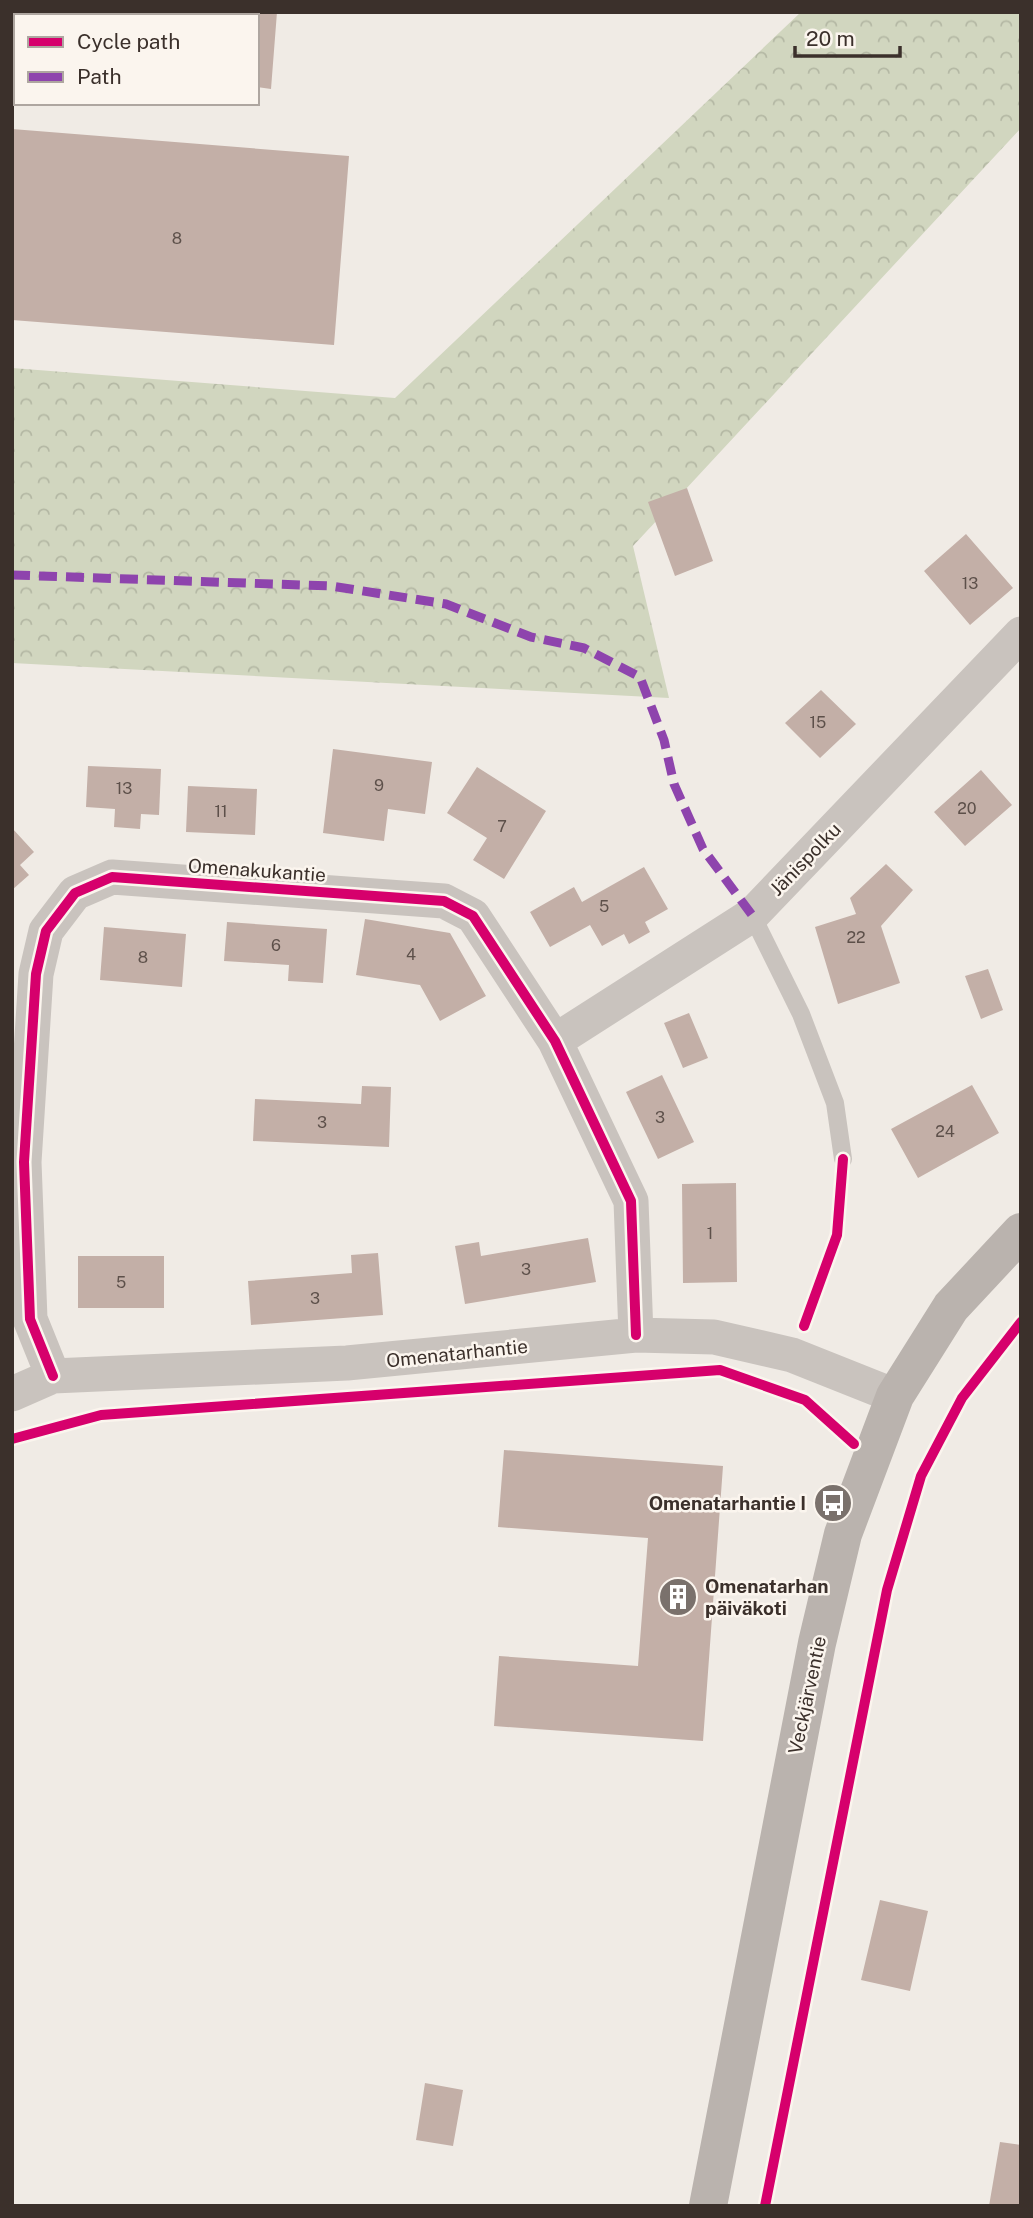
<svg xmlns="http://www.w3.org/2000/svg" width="1033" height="2218" font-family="'Public Sans',sans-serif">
<defs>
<pattern id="forest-crowns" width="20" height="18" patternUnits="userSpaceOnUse" patternTransform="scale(1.75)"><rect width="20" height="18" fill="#d1d6bf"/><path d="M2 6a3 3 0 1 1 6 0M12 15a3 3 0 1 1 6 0" fill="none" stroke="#b4b8a4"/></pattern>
</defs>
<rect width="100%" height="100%" fill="#f0ebe5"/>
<path fill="url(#forest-crowns)" d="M801 12H1021V128L633 546 669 698 12 663V368L395 398Z"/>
<path fill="#c3afa7" d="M12 12H277L271 89 257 87V16H16V69L12 68Z
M12 129 349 156 334 345 12 320Z
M687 488 713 561 675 576 648 502Z
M966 534 1013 588 970 625 924 571Z
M821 690 856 724 820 758 785 723Z
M333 749 432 762 425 814 388 809 384 841 323 833Z
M88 766 161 769 159 815 141 814 140 829 114 827 115 809 86 807Z
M477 767 546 811 504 879 473 860 487 838 447 813Z
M981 770 1012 805 965 846 934 812Z
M188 786 257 789 255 835 186 832Z
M12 828 34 852 20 865 29 875 12 890Z
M886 864 913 890 881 926 900 983 838 1004 815 927 856 914 850 898Z
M644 867 668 909 645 922 650 932 629 944 624 934 602 946 590 925 550 947 530 912 574 887 582 902Z
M365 919 450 933 486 996 440 1021 420 985 356 975Z
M227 922 327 929 323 983 288 981 289 965 224 961Z
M104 927 186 934 182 987 100 980Z
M988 969 1003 1010 981 1019 965 976Z
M689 1013 708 1058 683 1068 664 1023Z
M662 1075 694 1142 658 1159 626 1092Z
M972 1085 999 1133 918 1178 891 1129Z
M362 1086 391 1087 389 1147 253 1141 255 1099 361 1104Z
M736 1183 737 1282 683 1283 682 1184Z
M588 1238 596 1282 465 1304 455 1246 479 1242 481 1256Z
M378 1253 383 1315 251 1325 248 1281 352 1273 351 1255Z
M78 1256H164V1308H78Z
M504 1450 723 1466 703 1741 494 1726 499 1656 638 1666 648 1538 498 1527Z
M880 1900 928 1911 910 1991 861 1980Z
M425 2083 463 2090 453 2146 416 2140Z
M1000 2142 1021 2145V2206H989Z"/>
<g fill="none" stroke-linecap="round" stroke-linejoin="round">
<path stroke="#c9c3be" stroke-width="18" d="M752 915 801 1014 835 1103 843 1159"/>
<path stroke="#c9c3be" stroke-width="35" d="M555 1041 752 915 1021 634
M53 1376 30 1319 24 1162 36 974 46 931 75 893 112 877 444 901 473 916 555 1041 631 1201 636 1335
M12 1394 53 1376 347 1363 636 1335 714 1337 792 1355 895 1396"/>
<path stroke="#bab3ae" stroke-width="38" d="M708 2206 817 1643 843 1534 895 1396 951 1307 1021 1232"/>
<path stroke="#8e44ad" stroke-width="9" stroke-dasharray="18 9" stroke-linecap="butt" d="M12 575 331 586 446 604 531 637 584 648 640 677 664 740 674 784 703 849 752 915"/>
<defs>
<path id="cycleway" d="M804 1326 837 1235 843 1159
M53 1376 30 1319 24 1162 36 974 46 931 75 893 112 877 444 901 473 916 555 1041 631 1201 636 1335
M12 1439 101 1415 720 1370 805 1400 854 1444
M765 2206 887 1590 921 1476 962 1398 1021 1322"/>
</defs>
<use href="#cycleway" stroke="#fbf5ee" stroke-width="15"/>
<use href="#cycleway" stroke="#d6006c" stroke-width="10"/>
</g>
<defs>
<symbol id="bus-disc" viewBox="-11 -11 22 22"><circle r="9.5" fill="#7a716c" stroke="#fbf5ee"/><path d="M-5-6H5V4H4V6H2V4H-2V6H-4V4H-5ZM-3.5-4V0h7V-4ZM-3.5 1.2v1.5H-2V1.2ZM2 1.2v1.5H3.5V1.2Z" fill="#fff"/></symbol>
<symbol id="building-disc" viewBox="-11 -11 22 22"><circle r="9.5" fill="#7a716c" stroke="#fbf5ee"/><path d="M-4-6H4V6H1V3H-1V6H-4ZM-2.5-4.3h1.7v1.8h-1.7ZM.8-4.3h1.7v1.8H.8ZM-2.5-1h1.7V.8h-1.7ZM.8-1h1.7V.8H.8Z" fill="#fff"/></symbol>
</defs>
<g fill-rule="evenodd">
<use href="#bus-disc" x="811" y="1481" width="44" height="44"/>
<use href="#building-disc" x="656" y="1575" width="44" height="44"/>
</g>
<g text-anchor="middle" stroke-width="5" stroke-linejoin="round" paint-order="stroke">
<g font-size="16" fill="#5d504a">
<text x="177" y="244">8</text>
<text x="970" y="589">13</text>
<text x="818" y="728">15</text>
<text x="379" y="791">9</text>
<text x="124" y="794">13</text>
<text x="967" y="814">20</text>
<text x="221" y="817">11</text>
<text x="502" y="832">7</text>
<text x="604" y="912">5</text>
<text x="856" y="943">22</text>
<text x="276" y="951">6</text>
<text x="411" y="960">4</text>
<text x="143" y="963">8</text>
<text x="660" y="1123">3</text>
<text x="322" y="1128">3</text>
<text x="945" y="1137">24</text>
<text x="710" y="1239">1</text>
<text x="526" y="1275">3</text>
<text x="121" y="1288">5</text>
<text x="315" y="1304">3</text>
</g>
<g font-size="19" fill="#3b302b" stroke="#fbf5ee">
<text transform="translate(805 859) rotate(-46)" y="7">Jänispolku</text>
<text transform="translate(257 870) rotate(4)" y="7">Omenakukantie</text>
<text transform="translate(457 1353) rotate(-6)" y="7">Omenatarhantie</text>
<text transform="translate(807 1695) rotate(-78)" y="7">Veckjärventie</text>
</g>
<g font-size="19" font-weight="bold" fill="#3b302b" stroke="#fbf5ee" text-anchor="end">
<text x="806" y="1510">Omenatarhantie I</text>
<text x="705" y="1593" text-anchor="start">Omenatarhan<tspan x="705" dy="22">päiväkoti</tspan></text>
</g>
</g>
<rect width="1033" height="2218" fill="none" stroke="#3b302b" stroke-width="28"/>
<rect x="14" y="14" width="245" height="91" fill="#fbf5ee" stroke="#aea6a0" stroke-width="2"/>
<rect x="28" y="37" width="35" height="10" fill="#d6006c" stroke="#aea6a0" stroke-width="2"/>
<text x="77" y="49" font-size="21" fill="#3b302b">Cycle path</text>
<rect x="28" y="72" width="35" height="10" fill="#8e44ad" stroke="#aea6a0" stroke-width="2"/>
<text x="77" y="84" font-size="21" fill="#3b302b">Path</text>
<path d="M795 46v10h105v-10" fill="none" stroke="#3b302b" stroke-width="3.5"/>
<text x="806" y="46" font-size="21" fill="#3b302b" stroke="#fbf5ee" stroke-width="5" paint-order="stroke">20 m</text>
</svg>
